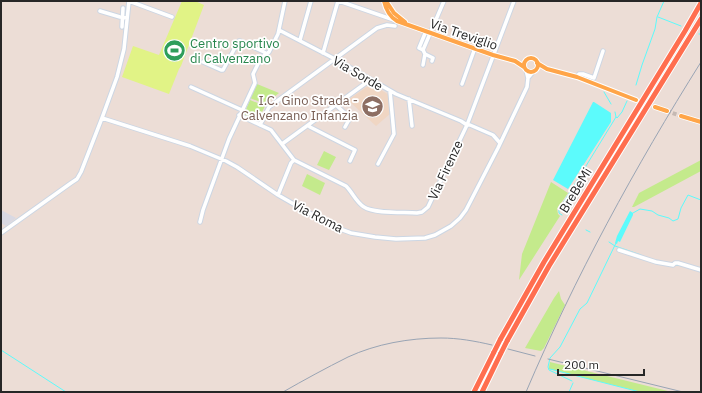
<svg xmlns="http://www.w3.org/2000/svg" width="702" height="393" font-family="'IBM Plex Sans',sans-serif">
<rect width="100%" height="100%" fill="#ecddd6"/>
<path fill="#d9d9e3" d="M1 210 16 218 6 226 1 223Z"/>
<path fill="#f0d6c3" d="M371 84 389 95 391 113 376 126 348 100Z"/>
<path fill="#c4ea8c" d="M257 84 279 93 265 104 250 98Z
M250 100 265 106 258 120 244 114Z
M324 151 336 157 329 170 317 165Z
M701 160V171L634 207H632L639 193Z
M307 174 325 183 320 195 302 186Z
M551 182 568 193 557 209 558 214 560 216 519 280 522 254Z
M559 291 561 299 565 305 544 348 541 351 525 348 554 298Z
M550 362 672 392H641L549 369V367Z"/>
<path fill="#e1f386" d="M182 1H195L204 5 181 66 179 69 169 94 122 77 133 46 159 55Z"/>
<path fill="#5cfbfc" d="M593 102H594L611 113V122L568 189 553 180Z
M630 211 633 213V215L620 242 618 241 617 244 615 243 617 236Z"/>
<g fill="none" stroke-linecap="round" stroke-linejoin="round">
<path stroke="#5cfbfc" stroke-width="1" d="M658 17 681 26
M699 34H701
M636 85 642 65 655 29 657 17 664 1
M604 92 611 104
M616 117 617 118 622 112 627 101
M633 213 640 209 652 211 658 215 669 218 673 221 678 219 681 208 688 195 701 200
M562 215 559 213V210L616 117 615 112
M586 230 590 232
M609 242 615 246 641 255
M676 265 683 266
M1 350 66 392
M550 369 640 392
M572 381 549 370 548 367 550 358 560 347 580 309 587 303 616 243
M569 392 573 383"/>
<path stroke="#c5b9b3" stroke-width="4" stroke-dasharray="4 2" stroke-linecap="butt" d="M636 100 655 107
M667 111 681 116"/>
<defs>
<path id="minor" d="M129 1 172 17
M339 1 394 20
M100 11 120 17 127 18
M122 27 123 8
M279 30 335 59 396 94 461 121 467 125H470L493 135 500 143
M426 31 419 48 423 50 444 1
M300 40 311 1
M423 50 425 54 433 58 432 61
M323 53 338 1
M203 62 221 70H223L237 44 239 41H240L264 52 266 54
M423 65 425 54
M577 77 579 74H583L594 78 603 51
M528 78 533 72
M462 84 475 48
M191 87 242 110
M409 99 412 126
M336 105 350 118 345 127
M239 115 271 130 294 160 346 186C353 193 356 202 364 207 375 214 404 212 417 213L422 212 428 207 467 125 514 1
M102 118 190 146 226 161 237 167 278 195 332 226 351 233 375 237 396 239 425 238 435 235 451 226 460 218 466 210 498 148 527 87 528 78 526 70
M260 125 269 107 377 28 387 25 395 26
M308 125 310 127 355 150 350 161
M282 144 370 80
M378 164 394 134 390 91
M278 195 291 163 294 160
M200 222 203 210 229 139 255 83 253 74 261 58 269 52 278 34 285 1
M1 233 71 183 77 179 81 172 102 118 117 77 124 49 129 1
M619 250 656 262 673 265 675 263H678L701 270"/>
<path id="major" d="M384 1C386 10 389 16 397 21L493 55 515 61 524 67
M386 1 394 13 405 22
M524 65a7 7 0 1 1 14 0a7 7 0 1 1-14 0Z
M537 63 547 69 577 77 636 100
M655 107 667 111
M681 116 701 122"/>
<path id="highway" d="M500 340 544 262 685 31 701 3
M507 341 549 266 701 19
M474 392 494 352
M482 392 501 353"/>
</defs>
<use href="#minor" stroke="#ccd6e3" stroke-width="5.5"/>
<use href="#major" stroke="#fff" stroke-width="6"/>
<use href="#highway" stroke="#fff" stroke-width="7"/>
<use href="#minor" stroke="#fff" stroke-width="3.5"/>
<use href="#major" stroke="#ffa549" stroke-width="4"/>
<use href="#highway" stroke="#ff6e4f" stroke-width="5"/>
<path stroke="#99a4b4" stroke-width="1" d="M508 349 535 356
M548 359 683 392
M283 392C304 380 326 368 348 357 376 344 409 338 441 338 458 338 475 341 492 345
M526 392C575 277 635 167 701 62"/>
<defs>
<path id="highway-bridge" d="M494 352 500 340
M501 353 507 341"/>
</defs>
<use href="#highway-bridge" stroke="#fff" stroke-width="7" stroke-linecap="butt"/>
<use href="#highway-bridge" stroke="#ff6e4f" stroke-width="5"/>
</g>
<defs>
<symbol id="stadium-disc" viewBox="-11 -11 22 22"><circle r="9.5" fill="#2e9e5b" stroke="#fff"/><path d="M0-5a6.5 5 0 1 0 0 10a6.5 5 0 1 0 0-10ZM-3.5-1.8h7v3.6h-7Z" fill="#fff"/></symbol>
<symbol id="school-disc" viewBox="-11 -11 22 22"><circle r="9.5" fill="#8d6e63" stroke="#fff"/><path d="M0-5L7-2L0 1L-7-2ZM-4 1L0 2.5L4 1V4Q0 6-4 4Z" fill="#fff"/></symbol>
</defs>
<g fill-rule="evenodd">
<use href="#stadium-disc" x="162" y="38" width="25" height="25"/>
<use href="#school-disc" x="360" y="94" width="25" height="25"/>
</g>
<g text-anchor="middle" stroke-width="3.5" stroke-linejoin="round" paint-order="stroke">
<g font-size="13" fill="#272727" stroke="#fff">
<text transform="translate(464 34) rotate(19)" y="5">Via Treviglio</text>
<text transform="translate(358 73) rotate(30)" y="5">Via Sorde</text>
<text transform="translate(445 170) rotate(-65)" y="5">Via Firenze</text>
<text transform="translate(575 190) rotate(-59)" y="5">BreBeMi</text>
<text transform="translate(318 216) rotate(27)" y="5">Via Roma</text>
</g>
<g font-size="13" fill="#27864d" stroke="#fff" text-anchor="start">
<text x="190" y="48">Centro sportivo<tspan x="190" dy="15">di Calvenzano</tspan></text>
</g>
<g font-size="13" fill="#785e54" stroke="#fff" text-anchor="end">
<text x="358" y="105">I.C. Gino Strada -<tspan x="358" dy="15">Calvenzano Infanzia</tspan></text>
</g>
</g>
<rect width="702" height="393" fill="none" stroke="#272727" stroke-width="4"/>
<path d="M558 369v6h86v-6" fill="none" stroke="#272727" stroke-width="2"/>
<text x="564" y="369" font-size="12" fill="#272727" stroke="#ffffff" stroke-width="3" paint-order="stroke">200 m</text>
</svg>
